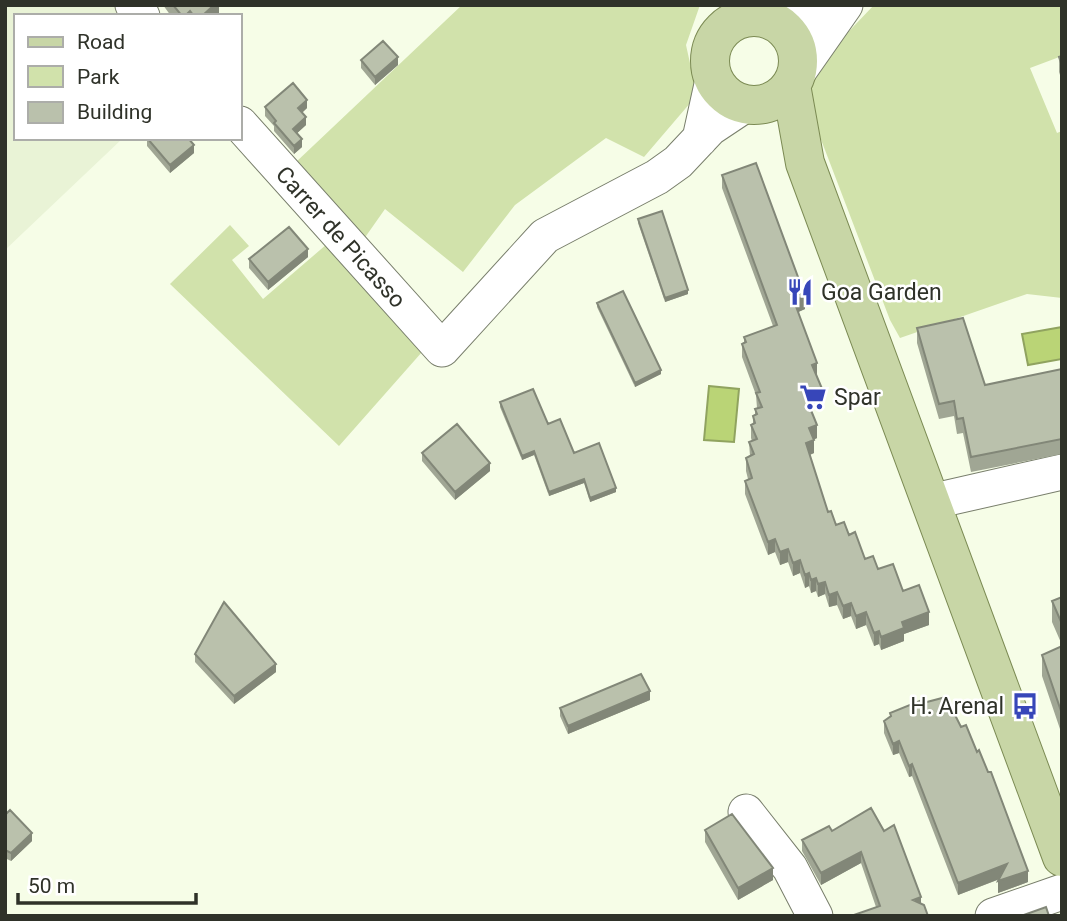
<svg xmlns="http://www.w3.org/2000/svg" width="1067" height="921" font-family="Roboto,sans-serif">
<rect width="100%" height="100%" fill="#f6fde7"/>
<path fill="#e9f3d6" d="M5 5H129L138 16H16V138H123L5 250Z"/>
<path fill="#d1e2ab" d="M462 5H700L686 45 697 95 644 157 606 138 515 205 463 272 385 209 359 246 295 163Z
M874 5H1062V56L1030 68 1057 133 1062 131V298L1027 294 900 338 890 320 812 116V82L833 48Z
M230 225 249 246 232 260 263 299 334 238 422 352 339 446 170 284Z"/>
<path fill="#bad476" stroke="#90a35f" stroke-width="2" d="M1062 327V359L1028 365 1022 334Z
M709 386 739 389 734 442 704 440Z"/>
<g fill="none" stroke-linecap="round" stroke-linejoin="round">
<defs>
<path id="minor" d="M133 5 142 16
M775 22 809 19 843 7
M796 75 845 5
M240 124 442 349 545 236 657 177 678 162 710 128 746 104
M700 139 713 80
M930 502 1062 472
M746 812 790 868 815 916
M993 916 1062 892"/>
<path id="major" d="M710 61a44 44 0 1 1 88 0a44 44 0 1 1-88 0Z
M791 85 805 163 1062 857"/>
</defs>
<use href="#minor" stroke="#787e6b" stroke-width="37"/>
<use href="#major" stroke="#7b8a53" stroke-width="40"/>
<use href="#minor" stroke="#fff" stroke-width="35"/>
<use href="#major" stroke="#c8d6a6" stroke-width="38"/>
</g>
<path fill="#a0a694" d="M163 5H219V13L216 16H171Z
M1062 56V81L1059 72V57Z
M361 60 398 65 375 85 361 68Z
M265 107 307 108 302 113 306 125 297 133 302 147 294 154 274 131V126L265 116Z
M147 138 194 153 170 173 147 146Z
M722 175 805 309 798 312 817 376 823 404 811 409 817 438 814 440V453L810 455 828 512 836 525 849 535 865 559 903 591 929 625 904 634V641L881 650 879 644 874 646 866 625 856 629 851 616 843 619 837 605 829 607 825 594 818 597 816 591 811 593 809 586 805 588 800 573 793 576 788 562 780 565 775 552 768 555 745 494V481L748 479 746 471V458L750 456 749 442 752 441 751 438V425L753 424V416L755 415V409L757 408 756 395 742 357V344L744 343V337L773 326 722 188Z
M638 219 688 294 665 302 638 223Z
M308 257 268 290 249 268V259Z
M597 303 661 374 635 387 597 307Z
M917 328 985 385 1062 369V454L971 472 963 433 957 434 954 416 939 419 917 343Z
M500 402 548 424 574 453 616 492 590 502 584 483 549 496 534 455 522 460 500 407Z
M422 453 490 471 455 500 422 461Z
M1062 597V645L1052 622V601Z
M1062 646 1061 732 1042 676V655Z
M195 654 276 672 234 704 195 662Z
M650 700 568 734 560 716V708Z
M890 713 1028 882 998 893 1000 879 958 895 912 776 909 777 899 753 893 755 884 733V721L890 717Z
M5 815 32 841 11 861 5 858Z
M705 830 773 880 738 900 705 842Z
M832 831 921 897 876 907 861 863 821 885 802 851V840Z"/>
<path fill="#828778" d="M214 5H219V13L216 16H202Z
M398 57V65L375 85V77Z
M307 100V108L298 116V108Z
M306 117V125L293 137V129Z
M302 139V147L294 154V146Z
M194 145V153L170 173V165Z
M308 249V257L268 290V282Z
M688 290V294L665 302V298Z
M805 296V309L794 314V301Z
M817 363V376L812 378V365Z
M661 370V374L635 387V383Z
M823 391V404L806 411V398Z
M817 425V438L809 441V428Z
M814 440V453L806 456V443Z
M534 451V455L522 460V456Z
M490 463V471L455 500V492Z
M584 479V483L549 496V492Z
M616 488V492L590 502V498Z
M775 539V552L768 555V542Z
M788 549V562L780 565V552Z
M800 560V573L793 576V563Z
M809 573V586L805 588V575Z
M816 578V591L811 593V580Z
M825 582V594L818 597V584Z
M837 592V605L829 607V595Z
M851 603V616L843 619V606Z
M866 612V625L856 629V616Z
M929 612V625L904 634V641L881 650V637L902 622Z
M879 631V644L874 646V633Z
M276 664V672L234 704V696Z
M650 691V700L568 734V726Z
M1061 711H1062L1061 732Z
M899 741V753L893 755V744Z
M912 764V776L909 777V766Z
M32 833V841L11 861V853Z
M861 852V863L821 885V873Z
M1007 864V876L958 895V883Z
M773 868V880L738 900V888Z
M1028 871V882L998 893V881Z
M921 897V908L913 900Z"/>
<path fill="#bac1ac" stroke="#828778" stroke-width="2" d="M173 5H214L202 16H194L190 11 185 16H182Z
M383 41 398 57 375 77 361 60Z
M1062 56V66L1059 57Z
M293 83 307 100 298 108 306 117 293 129 302 139 294 146 274 123 276 121 265 107Z
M147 138H188L194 145 170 165Z
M756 163 805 296 794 301 817 363 812 365 823 391 806 398 817 425 809 428 814 440 806 443 828 512 831 511 836 525 844 522 849 535 855 532 865 559 873 556 878 569 893 564 903 591 919 585 929 612 902 622 904 628 881 637 879 631 874 633 866 612 856 616 851 603 843 606 837 592 829 595 825 582 818 584 816 578 811 580 809 573 805 575 800 560 793 563 788 549 780 552 775 539 768 542 745 481 752 478 746 458 754 454 749 442 757 439 751 425 755 423 753 416 757 414 755 409 762 407 756 393 760 392 742 344 746 342 744 337 777 325 722 175Z
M662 211 688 290 665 298 638 219Z
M289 227 308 249 268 282 249 259Z
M623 291 661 370 635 383 597 303Z
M963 318 985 385 1062 369V439L971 457 963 418 957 419 954 401 939 404 917 328Z
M533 389 548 424 560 419 574 453 599 443 616 488 590 498 584 479 549 492 534 451 522 456 500 402Z
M457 424 490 463 455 492 422 453Z
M1062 597V624L1052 601Z
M224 602 276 664 234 696 195 654Z
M1062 646V711H1061L1042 655Z
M641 674 650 691 568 726 560 708Z
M946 697 961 727 966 725 977 752 979 750 988 772H991L1028 871 998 881 1007 864 958 883 912 764 909 766 899 741 893 744 884 721 891 716 890 713 922 700 923 703Z
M871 808 884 831 894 825 921 897 913 900 924 905 928 916H851L880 906 861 852 821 873 802 840 829 826 832 831Z
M10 810 32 833 11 853 5 850V815Z
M732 814 773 868 738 888 705 830Z
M1046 907 1049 916H1021Z"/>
<defs>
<symbol id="restaurant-bare" viewBox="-9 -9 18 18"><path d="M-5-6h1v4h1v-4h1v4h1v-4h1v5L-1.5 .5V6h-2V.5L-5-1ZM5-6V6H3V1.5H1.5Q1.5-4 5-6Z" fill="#3746b9" stroke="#fff" stroke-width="2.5" paint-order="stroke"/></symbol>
<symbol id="supermarket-bare" viewBox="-9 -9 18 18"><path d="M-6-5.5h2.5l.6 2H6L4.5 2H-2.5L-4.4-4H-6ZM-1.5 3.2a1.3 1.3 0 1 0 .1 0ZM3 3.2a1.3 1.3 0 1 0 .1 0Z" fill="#3746b9" stroke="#fff" stroke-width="2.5" paint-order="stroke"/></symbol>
<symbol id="bus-bare" viewBox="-9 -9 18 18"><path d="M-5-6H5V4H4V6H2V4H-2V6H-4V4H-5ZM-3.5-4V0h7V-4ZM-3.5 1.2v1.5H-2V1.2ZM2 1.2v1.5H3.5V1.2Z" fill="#3746b9" stroke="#fff" stroke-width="2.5" paint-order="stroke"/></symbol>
</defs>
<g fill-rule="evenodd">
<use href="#restaurant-bare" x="781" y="273" width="38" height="38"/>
<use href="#supermarket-bare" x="794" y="378" width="38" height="38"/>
<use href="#bus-bare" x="1006" y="687" width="38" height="38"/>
</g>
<g text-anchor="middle" stroke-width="5" stroke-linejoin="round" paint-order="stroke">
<g font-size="23" fill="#2f3229" stroke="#fff">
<text transform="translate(341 237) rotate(48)" y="8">Carrer de Picasso</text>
</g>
<g font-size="23" fill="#2f3229" stroke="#fff" text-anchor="start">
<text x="821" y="300">Goa Garden</text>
<text x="834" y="405">Spar</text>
<text x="1004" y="714" text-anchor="end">H. Arenal</text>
</g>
</g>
<rect width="1067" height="921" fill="none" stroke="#2f3229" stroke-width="14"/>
<rect x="14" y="14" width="228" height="126" fill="#ffffff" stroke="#acada9" stroke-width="2"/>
<rect x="28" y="37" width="35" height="10" fill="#c8d6a6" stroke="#acada9" stroke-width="2"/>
<text x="77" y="49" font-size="21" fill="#2f3229">Road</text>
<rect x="28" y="66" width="35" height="21" fill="#d1e2ab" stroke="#acada9" stroke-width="2"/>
<text x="77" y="84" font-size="21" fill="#2f3229">Park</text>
<rect x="28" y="102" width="35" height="21" fill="#bac1ac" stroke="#acada9" stroke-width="2"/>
<text x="77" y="119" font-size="21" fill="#2f3229">Building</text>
<path d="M18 893v10h178v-10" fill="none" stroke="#2f3229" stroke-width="3.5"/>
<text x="28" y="893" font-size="21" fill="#2f3229" stroke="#ffffff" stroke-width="5" paint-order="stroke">50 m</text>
</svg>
